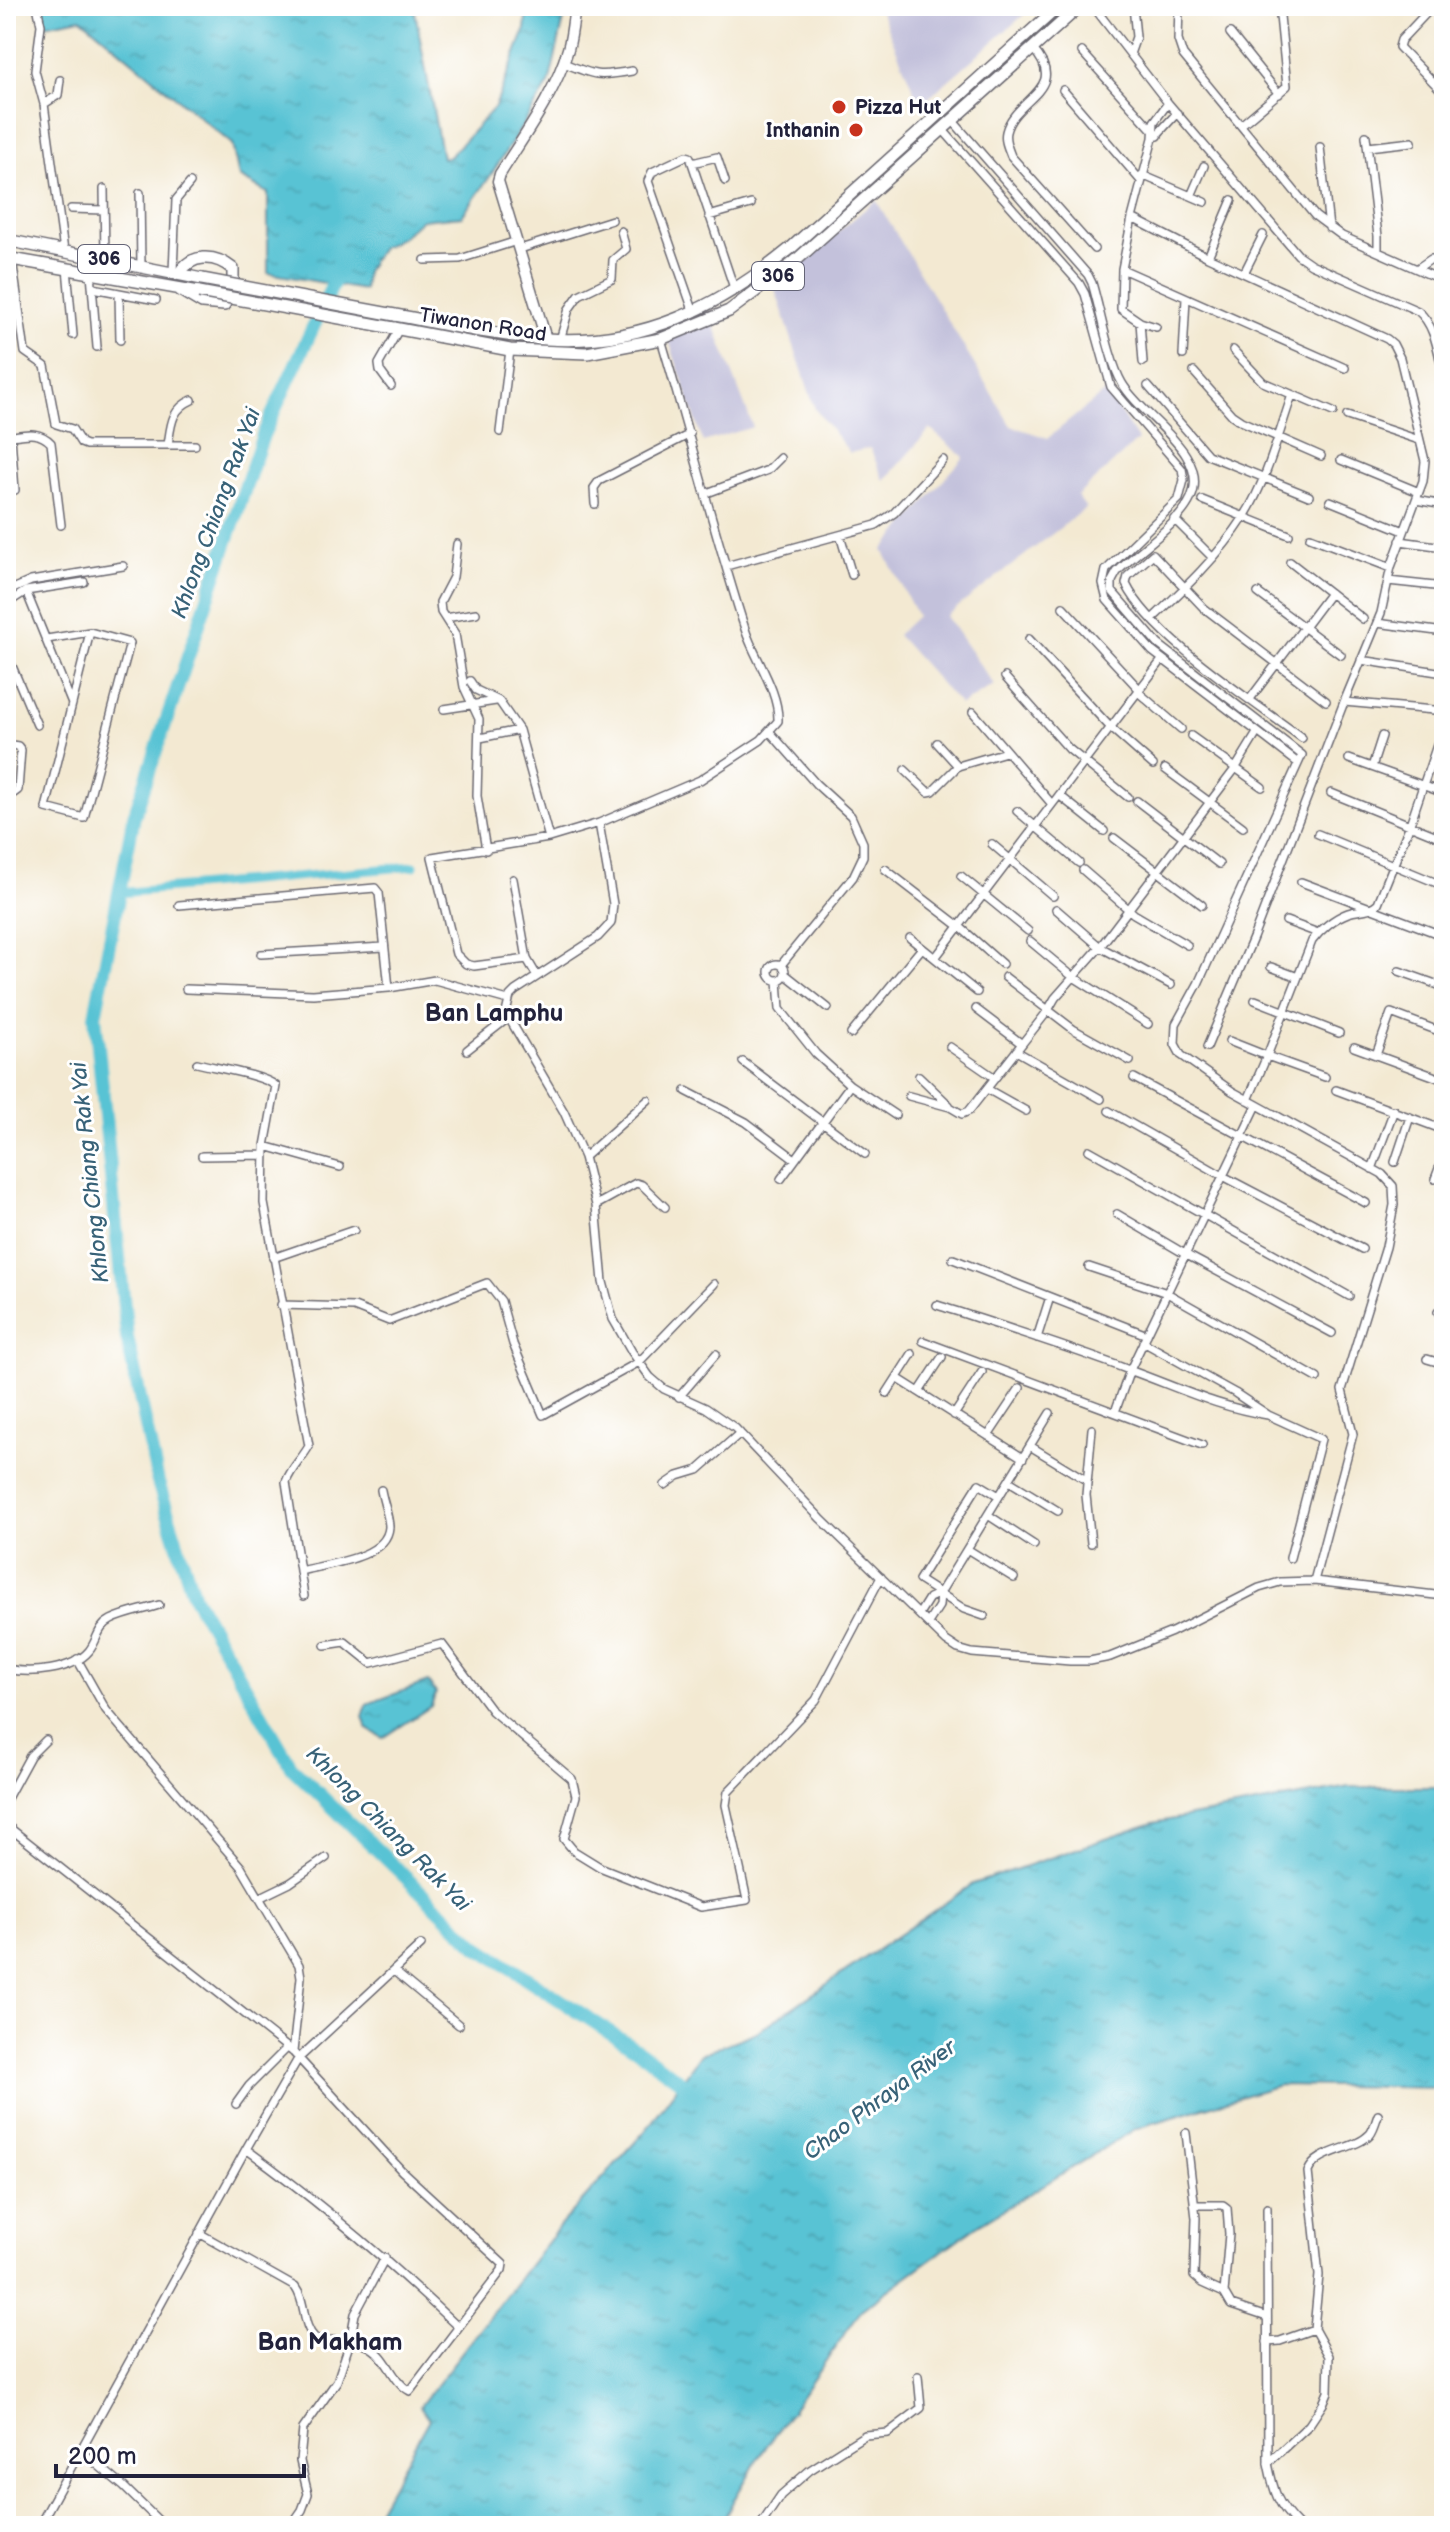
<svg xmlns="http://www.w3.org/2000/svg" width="1450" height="2532" font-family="'Balsamiq Sans',sans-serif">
<defs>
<pattern id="water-ripples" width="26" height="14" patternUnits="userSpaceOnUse" patternTransform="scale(2)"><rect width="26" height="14" fill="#59c3d4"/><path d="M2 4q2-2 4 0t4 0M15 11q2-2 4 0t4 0" fill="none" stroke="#4da7b7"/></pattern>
</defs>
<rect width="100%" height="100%" fill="#fff"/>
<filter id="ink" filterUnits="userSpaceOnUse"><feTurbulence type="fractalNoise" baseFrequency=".0125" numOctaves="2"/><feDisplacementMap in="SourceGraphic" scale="16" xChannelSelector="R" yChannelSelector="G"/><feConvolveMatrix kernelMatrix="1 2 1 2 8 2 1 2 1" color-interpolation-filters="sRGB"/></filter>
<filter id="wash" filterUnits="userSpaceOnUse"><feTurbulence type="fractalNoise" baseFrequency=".006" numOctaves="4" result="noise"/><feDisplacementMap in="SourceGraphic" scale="32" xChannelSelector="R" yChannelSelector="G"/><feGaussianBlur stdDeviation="1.8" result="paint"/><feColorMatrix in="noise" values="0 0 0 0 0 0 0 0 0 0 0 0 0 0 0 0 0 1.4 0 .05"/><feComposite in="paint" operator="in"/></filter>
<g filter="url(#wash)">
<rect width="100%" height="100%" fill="#f3e9d2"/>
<path fill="#c3c1db" d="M878 6H1034L920 105Z
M876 200 1011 426 1048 438 1106 391 1138 440 1077 496 1086 508 946 616 994 685 960 705 897 635 917 616 883 550 964 457 930 429 884 481 870 448 850 453 815 409 774 286Z
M713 322 753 427 703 442 668 338Z"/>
<path fill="url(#water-ripples)" stroke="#3e7288" stroke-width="2" d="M39 6H414L442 158 449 157 495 107 525 30 527 6H567L549 84 491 175 462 216 421 220 402 237 381 248 366 270 364 290 268 273V193L239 177 232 144 81 18 44 25Z
M428 1682 436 1693 431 1706 383 1738 368 1729 363 1717 367 1704Z
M1349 1787H1444V2088L1279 2085 1137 2128 975 2227 861 2310 757 2460 719 2526H369L429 2419 420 2406 559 2227 646 2130 701 2054 757 2032 973 1884 1153 1823Z"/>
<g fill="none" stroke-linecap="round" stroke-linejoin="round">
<path stroke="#59c3d4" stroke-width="9" d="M119 893 414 866"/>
<path stroke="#59c3d4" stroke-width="14" d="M340 269 263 435 134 816 95 1016 127 1337 158 1482 194 1597 292 1768 477 1946 636 2049 694 2091"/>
</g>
</g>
<g filter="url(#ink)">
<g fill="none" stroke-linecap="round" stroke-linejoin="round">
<defs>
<path id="street" d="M37 6 41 25 35 71 44 104 64 251
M1093 6 1168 103 1298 255 1311 264 1418 311C1436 326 1438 354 1444 376
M1179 6 1178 40 1183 55 1315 216 1342 236 1444 281
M1433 6 1401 40 1399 47 1444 93
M1230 33 1279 94
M1033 49C1070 90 1014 98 1006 132 1004 140 1008 148 1011 156L1094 249
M1082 52 1158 136
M1130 54 1136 37 1133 6
M564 63C595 76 598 77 632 71
M1063 90 1141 181
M1168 103 1154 122 1153 138 1132 218 1208 257 1387 339 1393 344 1400 358 1425 461 1423 481 1391 567 1381 613 1344 702 1253 938 1207 1047
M44 104 58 95 60 80
M953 121 1088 275 1092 283C1100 309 1109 361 1122 383 1141 417 1211 453 1191 498 1179 525 1138 550 1117 572L1112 581V591L1158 644 1302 755 1198 984 1176 1024 1175 1044 1181 1055 1232 1091 1382 1174 1393 1186 1394 1205 1386 1247 1342 1390 1353 1434 1314 1581
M1241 125 1287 86 1279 6
M943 130 1079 283 1085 294 1111 387 1182 469 1184 480 1179 499 1106 570 1103 584 1107 600 1152 651 1298 763
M1366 136 1378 236V251
M1155 137 1177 113
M1320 147 1329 228
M1368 147 1412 142
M692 163 717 157 725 181
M1142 175 1205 202
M104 189 105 259
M140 193 141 266
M1191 196 1204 166
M71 209 104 210
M709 216 751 204
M1132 218 1122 269 1121 309 1140 322 1156 327
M520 249 612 220
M1208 257 1232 200
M12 259 25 352 45 366 56 424 72 429 81 443 86 445H195
M425 260 460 259 517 241
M67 268 73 335
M1418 268 1431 259H1444
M1122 269 1345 368
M173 272 176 200 190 183
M91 273 97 347
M1244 273 1263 235
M93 288 156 300
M119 294 120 340
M694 313 648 181 652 172 686 156 690 157 735 291
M1140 322 1143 362
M661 339C690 435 714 533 745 629 754 658 779 690 778 721L761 740 700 780 599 823 613 904 611 923 598 937 515 991 510 996 506 1013 564 1112 584 1157 596 1205 603 1282 613 1319 632 1352 650 1377 664 1389 706 1408 735 1428 821 1519 946 1641 958 1649 972 1653 1070 1661H1090L1110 1657 1172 1632 1259 1588 1280 1582 1314 1581 1444 1596
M560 340 569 309 579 295 612 279 613 260 626 249 621 231
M1233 350 1263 382 1333 412
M1183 355 1186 298
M1194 372 1232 415 1241 421 1321 456
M391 386 380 371 379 364 399 329
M1148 386 1208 455 1309 496
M1347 416 1419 440
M500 432 510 350
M11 436 15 490
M6 437C23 435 38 429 51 443L61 525
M168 445C171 425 171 409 192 400
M1341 460 1419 492
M707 493 768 470 780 458
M1202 500 1289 535
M1416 500 1444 505
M1330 501 1404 531
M595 504 594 488 599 481 690 434
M1174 519 1213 558
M840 535 852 575
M1310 537 1391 568
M1400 541 1444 547
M457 544 453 577 440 602 441 612 455 634 464 687 479 719 477 796 486 850
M1290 562 1363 619
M726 566 876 525 894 513 943 460
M1388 581 1444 587
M26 591 72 704
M6 592 31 581 123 566
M1258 593 1341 655
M6 604 26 591 84 582
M1063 607 1140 690
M445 618 476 613
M1152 619C1185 588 1219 556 1244 517 1267 480 1278 436 1292 395
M1377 623 1444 632
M47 639 90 632 130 643 84 818 46 808 90 632
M1029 639 1110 727 1153 765
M6 652 37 725
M1361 660 1444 673
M1005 677 1069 749 1128 797
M470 681 476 690 499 701 519 730
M1138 692 1181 729
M1250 699 1330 593
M1344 702 1434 710
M444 709 496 701
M973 712 1051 803
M770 732 816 784 851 816 863 843V856L853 877 781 965
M1191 736 1262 787
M480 738 519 730 549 838
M1302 738C1253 701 1152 637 1126 584L1128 576 1153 554 1204 608 1326 701
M937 743 958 766 1006 752
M6 744 18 746 21 750 18 790 14 793 6 792
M1349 759 1444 793
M1372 767 1382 736
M1165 769 1243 827
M905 770 928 792 933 791 958 766
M1331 793 1444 839
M1059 795 1104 831
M1137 801 1219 864
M1017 811 1079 863
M1318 834 1444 886
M1114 838 1202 905
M992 844 1053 896
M885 869 959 926 1002 964
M1083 870 1134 914 1187 945
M961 876 1028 931
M513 879 527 959
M1301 882 1444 936
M179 905 375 888 379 893 389 988 435 980 508 1000
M1056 909 1100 947 1171 985
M1286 921 1318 933
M910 938 977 992
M1030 941 1072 976 1148 1024
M261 954 384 947
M935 958 1162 660
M769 972a8 8 0 1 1 16 0a8 8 0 1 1-16 0Z
M1271 967 1298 977
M1399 971 1444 987
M785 974 828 1008
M537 976 527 959 474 966 466 964 456 954 432 857 549 838 599 823
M1005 977 1073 1029 1130 1061
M778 980 780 1009 816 1054 850 1085 895 1115
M186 989 313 994 389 988
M1255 1000 1339 1033
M976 1009 1022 1044
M851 1034 922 948
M1229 1041 1267 1056 1312 941C1320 930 1334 918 1348 913 1360 909 1368 912 1378 903L1409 827 1437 745 1444 747
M950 1047 995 1078
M1354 1047 1444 1080
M467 1050 508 1018
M1016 1051 1101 1099
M1376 1055 1391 1013 1444 1033
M743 1062 865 1154
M197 1063C216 1068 264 1075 276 1086L265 1146 264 1203 309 1446C302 1459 291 1468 286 1482L304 1596
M919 1076 949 1105
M1134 1078 1366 1203
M987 1089 1026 1111
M1336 1090 1444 1130
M686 1091 746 1122 795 1159
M909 1096 950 1107 962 1114 969 1111 1047 1012 1055 998 1100 947 1235 769 1257 733
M1248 1100 1267 1056 1325 1077
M1109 1111 1223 1176 1362 1249
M265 1146 340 1167
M1089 1150 1349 1296
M202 1156 265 1155
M584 1157 648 1100
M1395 1162 1410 1117
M1372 1169 1394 1110
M781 1179 850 1085
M1435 1179 1444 1155
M596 1205 636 1183 642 1185 665 1207
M1117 1214 1185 1254 1332 1333
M273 1258 354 1230
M953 1259 1147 1335
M1089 1267 1167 1293 1317 1378
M281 1305 354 1307 389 1321 487 1283 501 1301 513 1344 543 1415 639 1362 714 1284
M937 1305C1001 1326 1066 1346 1129 1370 1177 1387 1216 1407 1268 1415
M1438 1312 1444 1314
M1037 1338 1050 1297
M923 1341 1202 1445
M1143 1342 1235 1393 1268 1415 1321 1439 1290 1558
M1427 1359 1444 1364
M897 1378 1023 1458
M919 1392 942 1357
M887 1393 912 1354
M679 1397 716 1354
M1115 1412 1130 1370 1257 1105
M954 1415 982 1372
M988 1436 1020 1388
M1030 1446 1086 1480
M1009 1481 1058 1511
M665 1485 678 1476 698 1470 740 1433
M988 1515 1034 1545
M1091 1543 1086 1495 1092 1429
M967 1549 1014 1578
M300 1571C326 1564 387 1559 389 1527 389 1516 383 1502 381 1490
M919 1614 929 1598 940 1593
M984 1616 964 1609 919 1580 979 1484 999 1496
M928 1623 939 1606 940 1593 1050 1413
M325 1645 345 1642 371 1663 442 1644 492 1711 572 1779 576 1796 564 1839 574 1851 600 1867 701 1907 747 1900 726 1805 728 1792 816 1700 881 1577
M77 1659 106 1710 241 1867 299 1965 301 1977 293 2052
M6 1669C30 1674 72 1671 89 1651 98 1640 97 1627 111 1620 125 1613 144 1610 159 1605
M6 1800 30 1756 46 1740
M6 1825 293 2052 402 2171 503 2264 502 2270 410 2391C391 2381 388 2354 366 2345 351 2339 332 2342 315 2338 301 2324 307 2303 295 2287L199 2233
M259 1898 290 1883 326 1858
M394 1971 459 2025
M236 2104 249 2086 287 2048
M1186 2133 1196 2218 1194 2276 1202 2283 1224 2293 1231 2305 1267 2317
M246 2149C322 2204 390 2262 458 2327
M1195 2205H1223L1227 2208 1229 2234 1224 2293
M1267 2208 1268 2463C1274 2493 1277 2504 1299 2526
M1267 2342 1280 2341 1314 2329
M80 2450 123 2486 164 2526
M1268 2463 1309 2425 1323 2404 1328 2392 1329 2356 1314 2329 1319 2275 1308 2172C1317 2149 1354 2151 1370 2134 1374 2129 1376 2121 1378 2115
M39 2526 246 2149 298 2059 421 1945
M291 2526 302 2510 308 2494 300 2461 303 2429 337 2381 350 2342 355 2314 385 2258
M760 2526 781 2495 810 2470 865 2435 888 2433 921 2408 918 2376"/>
<path id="secondary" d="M546 339 498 181 500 174C525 134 555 94 568 49 572 35 573 20 575 6"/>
<path id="primary" d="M6 240 202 279
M6 258 199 292
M179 274C191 253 215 254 233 269V288L224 305 202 303 180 290
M395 315C445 324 495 336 546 339 642 346 719 307 791 248L1059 6
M394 328 510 350 587 353 661 339 729 311 792 264 1080 6"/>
</defs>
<use href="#street" stroke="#6b6870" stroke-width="10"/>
<use href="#secondary" stroke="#6b6870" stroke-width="13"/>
<use href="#primary" stroke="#6b6870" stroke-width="14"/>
<use href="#street" stroke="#fff" stroke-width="7"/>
<use href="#secondary" stroke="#fff" stroke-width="10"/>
<use href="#primary" stroke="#fff" stroke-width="11"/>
<defs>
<path id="primary-bridge" d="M202 279 395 315
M199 292 394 328"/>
</defs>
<use href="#primary-bridge" stroke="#6b6870" stroke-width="14" stroke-linecap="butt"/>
<use href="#primary-bridge" stroke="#fff" stroke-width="11"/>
</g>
</g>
<g fill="#c8321e" stroke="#fff" stroke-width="3">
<circle cx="839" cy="107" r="8"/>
<circle cx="856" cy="130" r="8"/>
</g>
<g text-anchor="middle" stroke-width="6" stroke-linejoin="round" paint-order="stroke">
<g fill="#fff" stroke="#646476" stroke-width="2">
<rect x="78" y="245" width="52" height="28" rx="6"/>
<rect x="752" y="262" width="52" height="28" rx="6"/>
</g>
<g font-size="18" font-weight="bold" fill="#22223b">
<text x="104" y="265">306</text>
<text x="778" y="282">306</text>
</g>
<g font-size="20" font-weight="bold" fill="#22223b" stroke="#fff" text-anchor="start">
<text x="855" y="114">Pizza Hut</text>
<text x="840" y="137" text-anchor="end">Inthanin</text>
</g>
<g font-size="20" fill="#22223b" stroke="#fff">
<text transform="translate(483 324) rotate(9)" y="7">Tiwanon Road</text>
</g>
<g font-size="22" font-style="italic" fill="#386278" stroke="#fff">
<text transform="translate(215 513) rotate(-70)" y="8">Khlong Chiang Rak Yai</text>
<text transform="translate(89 1173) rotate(-96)" y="8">Khlong Chiang Rak Yai</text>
<text transform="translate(389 1828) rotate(45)" y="8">Khlong Chiang Rak Yai</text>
<text transform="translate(879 2099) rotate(-37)" y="8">Chao Phraya River</text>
</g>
<g font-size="24" font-weight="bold" fill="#22223b" stroke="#fff">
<text x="494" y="1021">Ban Lamphu</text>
<text x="330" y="2350">Ban Makham</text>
</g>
</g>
<rect width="1450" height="2532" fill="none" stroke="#fff" stroke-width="32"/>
<path d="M56 2464v12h248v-12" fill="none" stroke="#22223b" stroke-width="4"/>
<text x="68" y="2464" font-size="24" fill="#22223b" stroke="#ffffff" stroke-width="6" paint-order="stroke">200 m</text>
</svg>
